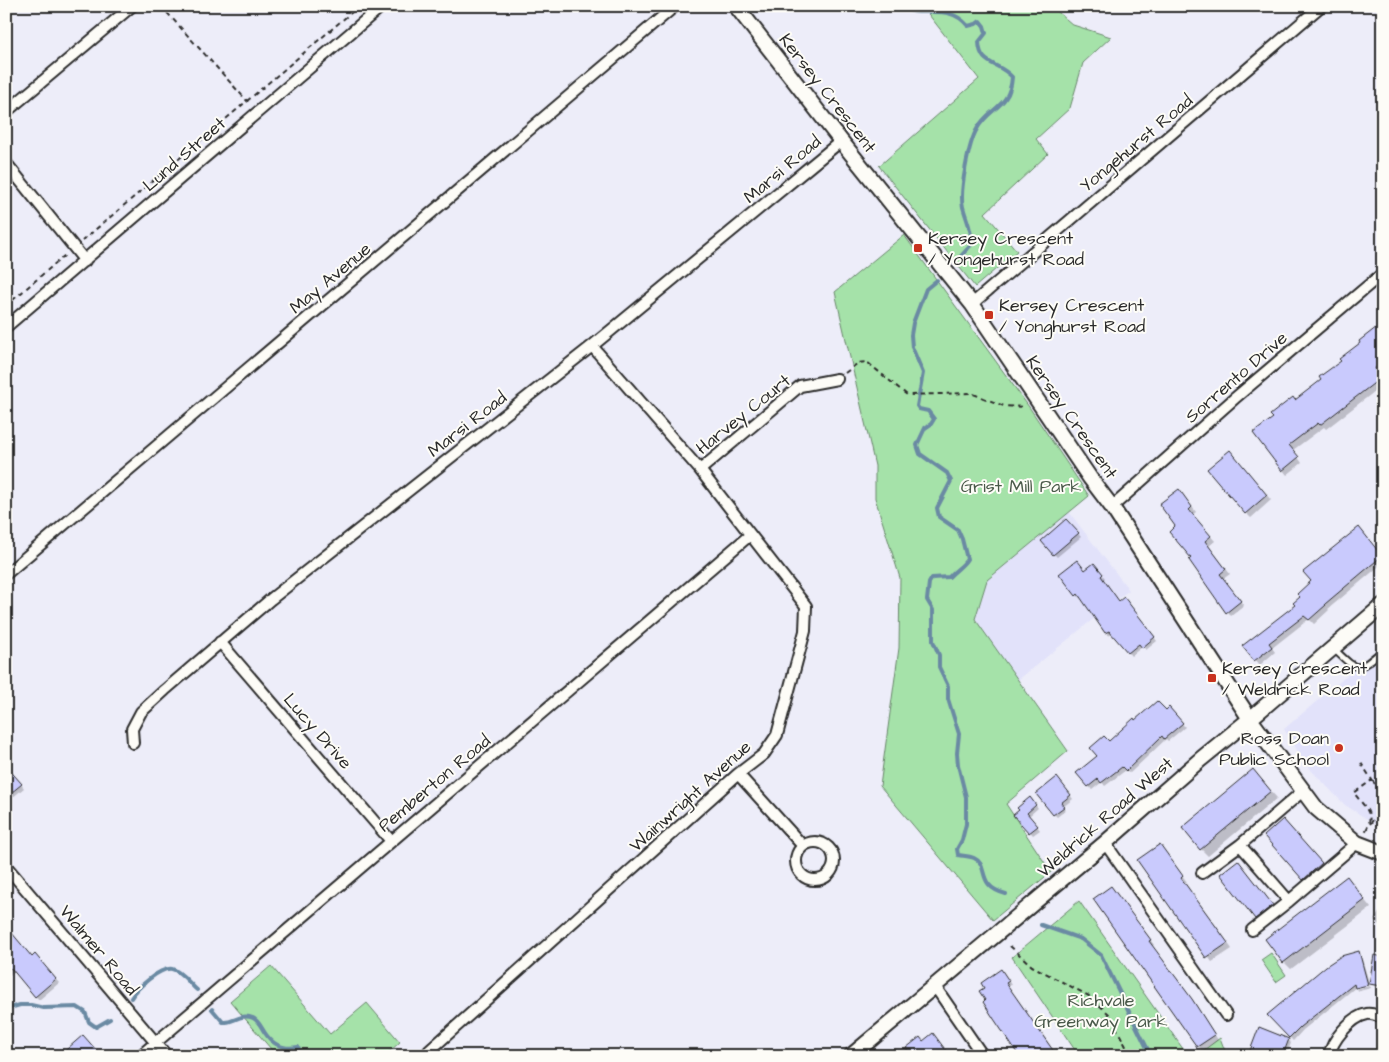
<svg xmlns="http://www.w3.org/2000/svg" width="1389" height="1062" font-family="'Architects Daughter',sans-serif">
<rect width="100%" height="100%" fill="#ededf9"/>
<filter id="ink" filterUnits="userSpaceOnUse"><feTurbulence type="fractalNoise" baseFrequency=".02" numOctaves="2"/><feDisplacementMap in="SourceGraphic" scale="10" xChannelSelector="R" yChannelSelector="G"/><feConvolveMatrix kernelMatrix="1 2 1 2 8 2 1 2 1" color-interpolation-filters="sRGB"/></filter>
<g filter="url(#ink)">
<path fill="#e2e2fa" d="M1069 512 1129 590 1018 680 975 619 987 580Z
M1383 645V829L1345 805 1307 766 1284 729Z"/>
<path fill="#a5e2a9" stroke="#68866a" d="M922 6H1051L1073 25 1111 37 1083 63 1070 108 1036 139 1048 154 985 213 1017 251 975 287 879 166 979 79Z
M904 235 1029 407 1089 496 987 580 975 619 1068 751 1006 804 1051 872 993 920 880 786 899 648 900 578 875 498V466L835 292Z
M1079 901 1188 1056H1079L1012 957Z
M1271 953 1286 975 1276 982 1261 960Z
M271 966 330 1034 367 1003 400 1042 389 1052 391 1056H277L230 1001Z
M1220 1038 1227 1056H1196Z"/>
<path fill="#0003" d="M1383 328V371L1379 374 1383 379V385L1326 429 1324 427 1293 450 1302 463 1287 475 1283 470 1296 401 1323 381Z
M1234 457 1271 500 1251 518 1246 513Z
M1183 495 1196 512 1192 515 1215 541 1209 546 1230 574 1223 579 1244 606 1231 616 1193 559 1177 526Z
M1069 523 1081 537 1057 557 1054 554Z
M1363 533 1383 557V563L1328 609 1329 610 1314 624 1309 619 1272 648 1275 652 1260 665 1244 646 1297 605Z
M1097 568 1105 578 1103 580 1120 602H1127L1157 641 1146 650 1143 646 1131 656 1112 633 1109 636 1106 632 1082 597 1080 598 1077 595 1085 572Z
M1166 712H1172L1185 727 1168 741 1166 739 1130 773 1126 770 1105 786 1102 782 1092 790 1078 773 1098 756 1109 743 1135 721Z
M6 766 24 788 6 803Z
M1259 778 1277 798 1208 856 1201 849Z
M1383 781V789L1379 784Z
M1060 782 1073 799 1063 807 1066 810 1057 817 1054 814Z
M1030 799 1038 808 1029 816 1040 830 1033 835 1015 815Z
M1288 826 1326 869 1309 884 1266 836Z
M1160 845 1187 882 1185 883 1232 949 1212 962 1138 861Z
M1243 867 1277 910 1261 923 1256 918Z
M1347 878 1371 908 1291 969 1284 962Z
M1115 892 1154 945 1152 946 1196 1005 1218 1040 1202 1051 1095 899Z
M1382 908H1383V927L1374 920Z
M6 936 33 958 38 959 59 983 39 1000 14 971 9 976 6 973Z
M1358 952 1361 956 1369 983 1356 987 1303 1030 1293 1041 1269 1015Z
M1383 958V989L1372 985 1375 984Z
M1004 974 1011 985 1008 987 1053 1050 1056 1048 1062 1056H1021Z
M1370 986 1371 988 1359 991 1357 989Z
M83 1036 100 1055 61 1056Z
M1288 1040 1291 1043 1287 1054 1283 1053V1056H1250Z
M1380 1047 1383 1048V1056H1378Z"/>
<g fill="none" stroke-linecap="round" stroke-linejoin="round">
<path stroke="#6b8aa3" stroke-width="4" d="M903 6C918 21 947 0 968 26L976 24 980 21 984 26 986 33 979 42C980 67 998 61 1012 77 1010 108 989 107 977 129 969 142 959 192 963 207 967 222 971 226 972 244L960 257
M937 280 926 289 913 323 911 335 912 347 923 373 917 406 919 409 928 411 934 419 931 424 925 428 917 445 920 454 947 473 951 481 937 508 939 517 958 530 962 539 967 559C962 567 955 570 949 577L932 578 929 583 927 600 933 610V641L939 655V667L948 686V699L959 734 957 753 958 765 966 797V824L962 840 957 849 958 855C963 856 969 856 974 858 990 865 975 886 1006 894
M1041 925 1081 939 1101 955 1151 1056
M131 998C137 988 160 967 172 969 181 971 190 984 197 990
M6 1009 20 1005H31L44 1008 77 1007 85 1012 89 1022 96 1027 110 1019
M212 1009 223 1022C234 1023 240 1013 253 1018 259 1021 261 1027 265 1033 273 1045 284 1050 298 1047L302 1056"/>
</g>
<path fill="#c9cafd" stroke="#2b2b2b" d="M1377 327 1383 334V362L1375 368 1382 377 1320 425 1318 423 1289 445 1299 457 1282 471 1253 433 1273 418 1270 415 1293 397 1295 400 1321 380 1319 377 1341 361 1339 359 1360 343 1359 341Z
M1230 450 1267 495 1245 514 1207 469Z
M1179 489 1192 507 1189 510 1211 536 1205 541 1226 569 1220 574 1241 601 1226 613 1189 560 1191 558 1169 532 1175 526 1159 504Z
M1066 519 1079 533 1053 555 1041 541Z
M1359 527 1382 556 1325 604 1326 605 1309 620 1304 616 1269 643 1272 647 1254 661 1242 646 1295 605 1293 603 1300 597 1297 594 1311 581 1303 572Z
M1077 560 1085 570 1094 563 1103 574 1101 576 1119 601 1124 597 1155 637 1142 648 1139 644 1128 653 1109 631 1105 633 1078 594 1076 596 1059 574Z
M1157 701 1166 710 1169 707 1183 723 1164 739 1162 736 1126 771 1122 767 1101 783 1098 779 1088 787 1076 773 1097 756 1090 748 1104 736 1109 741 1134 718 1135 720Z
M6 766 22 784 6 797Z
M1253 769 1271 791 1200 850 1182 828Z
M1057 777 1071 795 1061 803 1064 807 1053 815 1036 794Z
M1030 797 1036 805 1027 813 1038 826 1029 833 1013 815 1019 810 1017 808Z
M1283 819 1322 863 1303 880 1264 836Z
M1160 844 1183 876 1181 878 1228 943 1206 958 1137 860Z
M1238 860 1273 905 1255 919 1220 874Z
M1347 876 1365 900 1283 963 1265 939Z
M1111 886 1151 940 1149 941 1192 999 1215 1035 1197 1047 1093 899Z
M6 926 32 957 35 954 56 979 35 997 11 968 6 972Z
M1359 951 1368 985 1355 988 1354 984 1300 1027 1289 1038 1267 1015 1326 966 1341 956Z
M1374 955 1383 957 1382 986 1369 984Z
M1001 969 1009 981 1006 983 1057 1056H1019L994 1019 983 1002 985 1000 979 991 984 988 981 983Z
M1259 1027 1289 1039 1284 1052 1280 1051V1056H1248Z
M933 1033 950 1056H912L906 1048 920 1037 923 1041Z
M83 1035 97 1051 92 1056H59Z"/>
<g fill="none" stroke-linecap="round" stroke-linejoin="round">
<defs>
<path id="lane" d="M1333 648C1358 672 1356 673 1383 650"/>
<path id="street" d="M6 112 132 6
M6 163 85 261
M972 304 1321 6
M6 327 382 6
M700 470 800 386 837 379
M1112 507 1235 398 1383 273
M6 574 675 6
M220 642 391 841
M133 743 132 729 141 712 165 690 271 599 592 346 841 141
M738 774 803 846
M796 861a19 19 0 1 1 38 0a19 19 0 1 1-38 0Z
M1105 843 1226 1015
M1240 845 1289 901
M6 866 167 1056
M1202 873 1240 845 1304 790
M1252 930 1289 901 1357 843
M934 985 983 1056
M429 1051 738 774 764 754 777 735 805 631 806 606 700 470 592 346
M140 1056 750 535
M1329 1056C1332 1040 1351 1017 1367 1014 1372 1013 1378 1016 1383 1017"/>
<path id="secondary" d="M736 6 841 141 972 304 1090 478 1112 507 1250 719 1316 808 1357 843 1383 853
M851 1056 1105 843 1201 759 1250 719 1383 605"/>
</defs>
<use href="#lane" stroke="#2b2b2b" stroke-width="9"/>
<use href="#street" stroke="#2b2b2b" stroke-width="14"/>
<use href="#secondary" stroke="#2b2b2b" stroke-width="18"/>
<path stroke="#2b2b2b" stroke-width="2" stroke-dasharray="5 4" stroke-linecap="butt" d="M161 6 248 102
M82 241 359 6
M6 306 65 255
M845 373 858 363 867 362 907 395 971 393 1004 406 1025 407
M1361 763 1372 780 1354 793C1365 808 1376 814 1365 832
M1372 780 1383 795
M1370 824 1383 807
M1010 946 1032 966 1089 996 1109 1014 1131 1056"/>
<use href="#lane" stroke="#fdfcf7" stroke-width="5"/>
<use href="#street" stroke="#fdfcf7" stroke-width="10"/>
<use href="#secondary" stroke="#fdfcf7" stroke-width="14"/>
</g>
</g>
<g fill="#c8321e" stroke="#fdfcf7" stroke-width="2">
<rect x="913" y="243" width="10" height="10" rx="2.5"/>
<rect x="984" y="310" width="10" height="10" rx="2.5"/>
<rect x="1207" y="673" width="10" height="10" rx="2.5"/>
<circle cx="1339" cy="748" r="5"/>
</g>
<g text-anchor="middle" stroke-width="4" stroke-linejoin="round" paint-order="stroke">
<g font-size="18" fill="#2b2b2b" stroke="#fdfcf7">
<text transform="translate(828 93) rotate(52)" y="6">Kersey Crescent</text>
<text transform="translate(1136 143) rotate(-40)" y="6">Yongehurst Road</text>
<text transform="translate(184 154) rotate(-41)" y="6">Lund Street</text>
<text transform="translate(782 169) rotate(-40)" y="6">Marsi Road</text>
<text transform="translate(330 278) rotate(-40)" y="6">May Avenue</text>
<text transform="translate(1236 377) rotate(-41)" y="6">Sorrento Drive</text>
<text transform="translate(743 414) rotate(-39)" y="6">Harvey Court</text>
<text transform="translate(1072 417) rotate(55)" y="6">Kersey Crescent</text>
<text transform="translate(467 424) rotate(-38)" y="6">Marsi Road</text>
<text transform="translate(318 731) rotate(49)" y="6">Lucy Drive</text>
<text transform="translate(434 783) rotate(-40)" y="6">Pemberton Road</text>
<text transform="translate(690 796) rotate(-42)" y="6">Wainwright Avenue</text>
<text transform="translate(1105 817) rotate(-41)" y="6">Weldrick Road West</text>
<text transform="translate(99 950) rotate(50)" y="6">Walmer Road</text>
</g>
<g font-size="18" fill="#2b2b2b" stroke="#fdfcf7" text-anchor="start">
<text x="928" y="244">Kersey Crescent<tspan x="928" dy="21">/ Yongehurst Road</tspan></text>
<text x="999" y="311">Kersey Crescent<tspan x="999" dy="21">/ Yonghurst Road</tspan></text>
<text x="1222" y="674">Kersey Crescent<tspan x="1222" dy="21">/ Weldrick Road</tspan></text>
<text x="1329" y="744" text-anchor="end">Ross Doan<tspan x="1329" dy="21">Public School</tspan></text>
</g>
<g font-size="18" fill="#4a594a" stroke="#fdfcf7">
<text x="1021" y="492">Grist Mill Park</text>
<text x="1101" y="1006">Richvale<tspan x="1101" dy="21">Greenway Park</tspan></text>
</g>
</g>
<rect width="1389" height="1062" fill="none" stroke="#fdfcf7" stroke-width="25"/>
<rect x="12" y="12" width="1364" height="1037" fill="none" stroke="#2b2b2b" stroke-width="2" filter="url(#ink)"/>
</svg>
